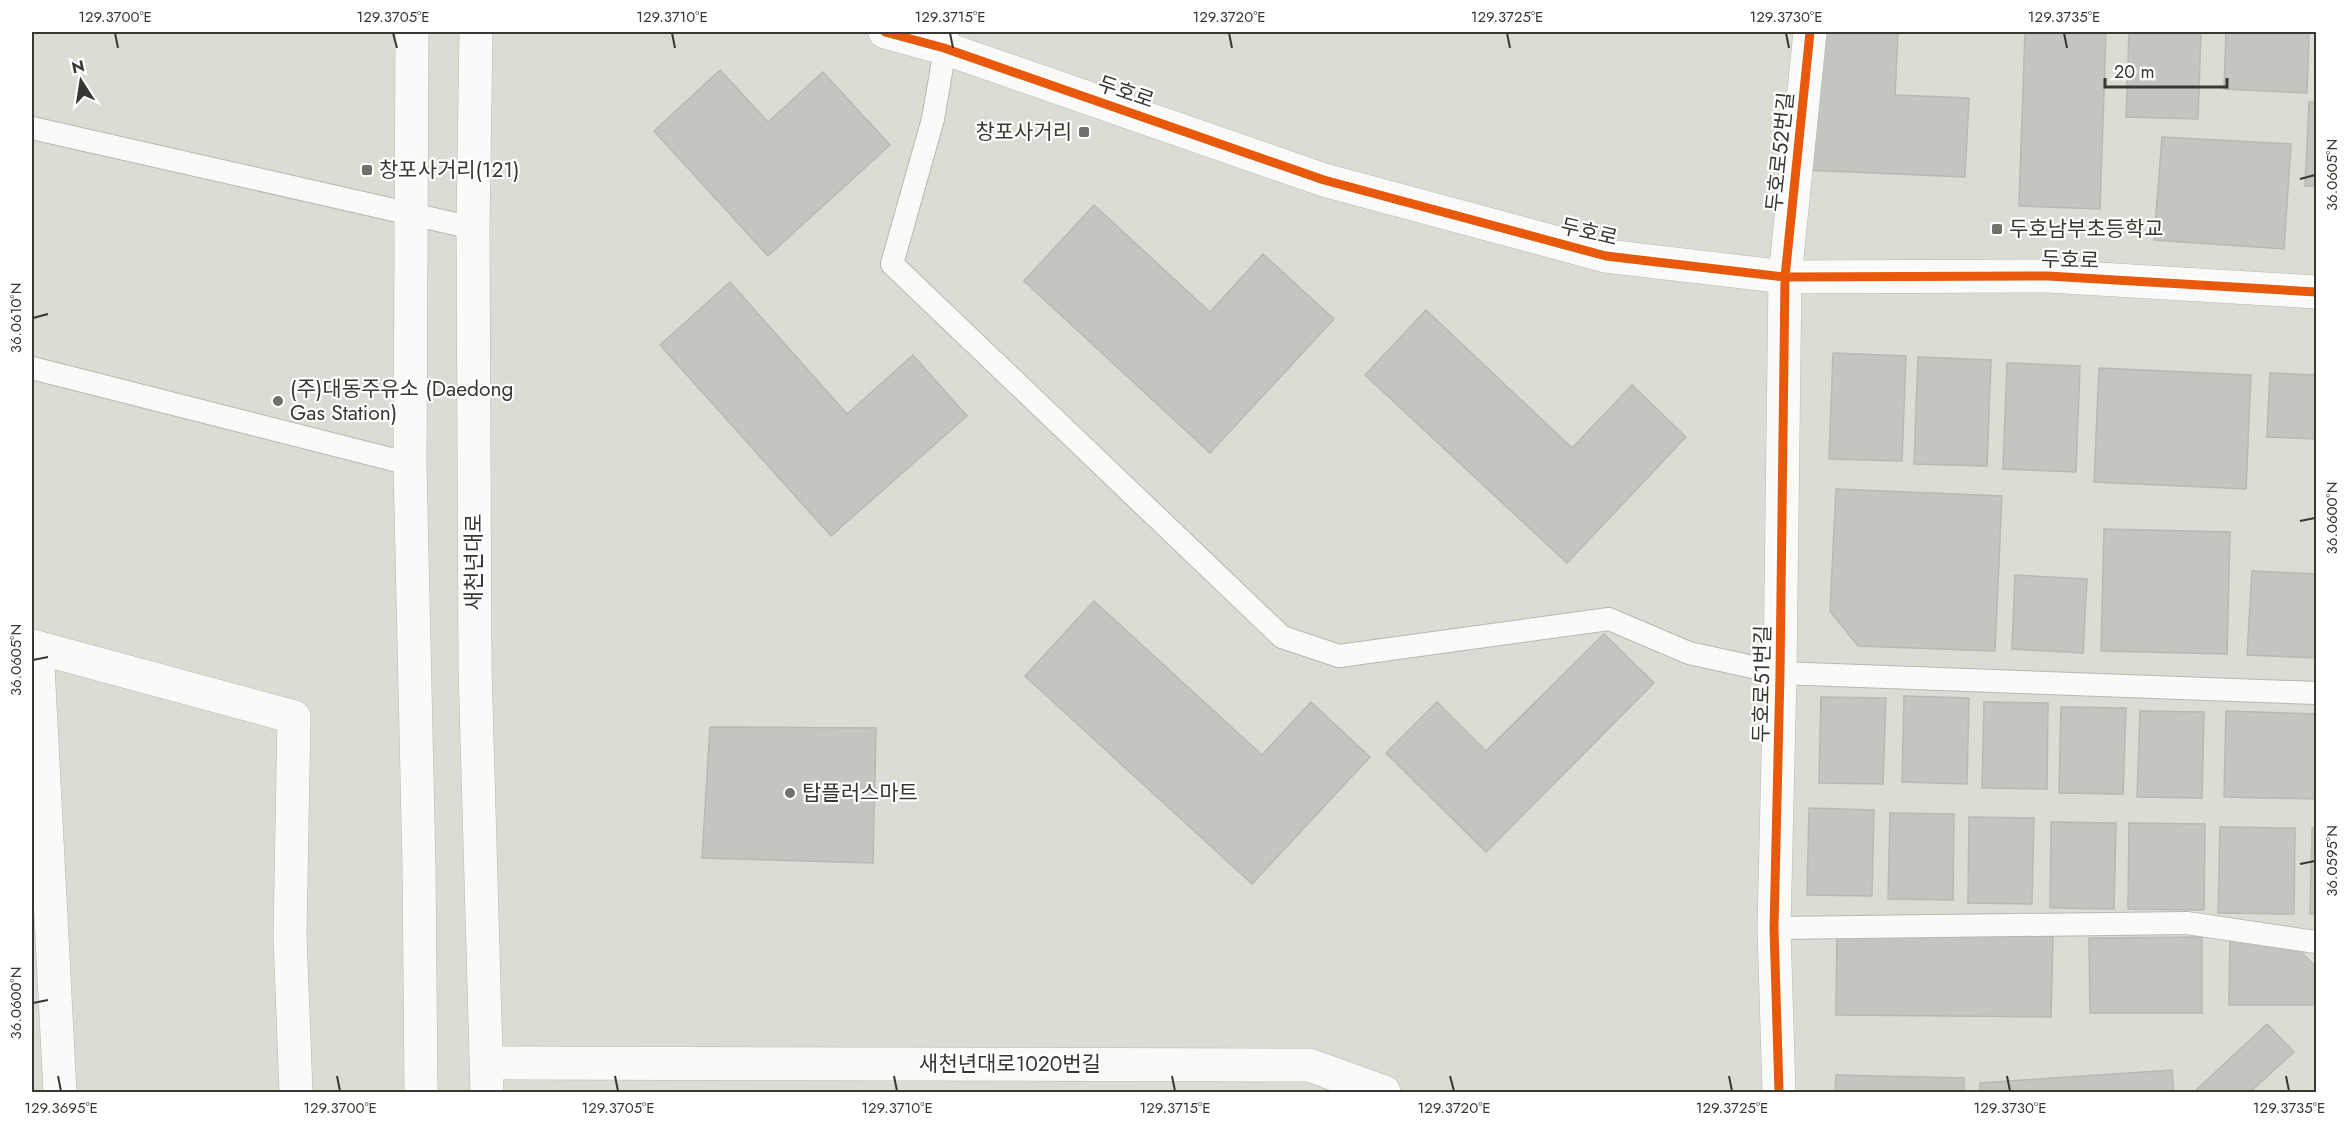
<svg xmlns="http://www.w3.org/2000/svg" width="2348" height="1124" font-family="Jost,'Noto Sans KR',sans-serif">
<rect width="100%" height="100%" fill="#dcdcd4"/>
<path fill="#c5c5bf" stroke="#b9b9b4" stroke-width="1.5" d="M1811 32 1898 34 1895 95 1969 98 1965 177 1805 170Z
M2025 32H2106L2100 209 2019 206Z
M2129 32H2201L2198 119 2126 117Z
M2226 32H2309L2307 93 2224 89Z
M720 70 768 122 823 72 890 145 768 256 654 131Z
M2309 102H2316V186H2305Z
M2162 137 2291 144 2284 249 2154 240Z
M1094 205 1210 312 1263 254 1334 319 1210 453 1024 281Z
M730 282 847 414 913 355 967 416 831 536 660 345Z
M1426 310 1572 448 1632 385 1686 437 1567 563 1365 375Z
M1833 353 1906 356 1902 461 1829 459Z
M1918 357 1991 360 1987 466 1914 464Z
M2007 363 2080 366 2076 472 2003 469Z
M2099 368 2251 375 2246 489 2094 482Z
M2270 373 2316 375V439L2267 437Z
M1836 489 2002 496 1995 651 1858 646 1830 611Z
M2104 529 2230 532 2227 654 2101 651Z
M2252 571 2316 574 2315 658 2247 655Z
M2015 575 2087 579 2083 653 2012 649Z
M1094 601 1262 755 1311 702 1370 757 1252 884 1025 676Z
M1604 634 1654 683 1486 852 1386 753 1437 702 1486 751Z
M1904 696 1969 698 1967 784 1902 782Z
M1821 697 1886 698 1883 784 1819 783Z
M1984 702 2048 703 2047 789 1982 788Z
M2061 707 2126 708 2123 794 2059 793Z
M2140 711 2204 712 2202 798 2137 797Z
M2226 711 2316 714V799L2224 797Z
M710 727 876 728 873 863 702 858Z
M1809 808 1874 810 1872 896 1807 895Z
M1890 813 1954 814 1953 900 1888 899Z
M1969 817 2034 818 2032 904 1968 903Z
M2051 822 2116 823 2114 909 2050 908Z
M2129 823 2205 824 2204 910 2128 909Z
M2220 827 2295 828 2294 914 2218 913Z
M2312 828H2316V914H2310Z
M1837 933 2053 936 2051 1017 1836 1015Z
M2202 937V1013H2090L2089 938Z
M2230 938 2288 939 2314 965V1005H2229Z
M2267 1024 2294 1052 2250 1092H2194Z
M2172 1070 2174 1092H1980V1083Z
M1836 1075 1964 1078V1092H1835Z"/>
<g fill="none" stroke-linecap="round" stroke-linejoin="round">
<defs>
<path id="service" d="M948 32 933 119 892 264 1282 637 1339 656 1609 619 1689 653 1780 673 2316 693
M32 128 473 228
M32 368 410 464
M1774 928 2187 923 2316 942"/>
<path id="minor" d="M32 646 294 717 290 936 296 1092
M37 647 60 1092
M1779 1092 1774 928 1780 673 1785 277 1810 32"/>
<path id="tertiary" d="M885 32 944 48 1324 180 1606 256 1785 277 2048 276 2316 292
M487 1063 1309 1065 1384 1092"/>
<path id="primary" d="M412 32 410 464 419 866 421 1092
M476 32 473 228 475 667 487 1092"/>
</defs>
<use href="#service" stroke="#b8b8b2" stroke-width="24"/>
<use href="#minor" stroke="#b8b8b2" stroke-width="34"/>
<use href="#tertiary" stroke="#b8b8b2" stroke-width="34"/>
<use href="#primary" stroke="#b8b8b2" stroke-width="34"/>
<use href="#service" stroke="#fafaf9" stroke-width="22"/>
<use href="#minor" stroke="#fafaf9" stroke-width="33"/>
<use href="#tertiary" stroke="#fafaf9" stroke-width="33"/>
<use href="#primary" stroke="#fafaf9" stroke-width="33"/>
<defs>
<path id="cycleway" d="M885 32 944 48 1324 180 1606 256 1785 277 2048 276 2316 292
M1779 1092 1774 928 1780 673 1785 277 1810 32"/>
</defs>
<use href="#cycleway" stroke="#fff" stroke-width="13"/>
<use href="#cycleway" stroke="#e8590c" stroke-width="9"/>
</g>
<path fill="none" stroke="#383832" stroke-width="2" d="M115 33 118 48M393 33 397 48M672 33 675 48M950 33 953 48M1229 33 1232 48M1507 33 1510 48M1786 33 1789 48M2064 33 2067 48M2300 179 2315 175M33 318 48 314M2300 521 2315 518M33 660 48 657M2300 864 2315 861M33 1003 48 1000M58 1076 61 1091M337 1076 340 1091M615 1076 618 1091M894 1076 897 1091M1172 1076 1175 1091M1450 1076 1454 1091M1729 1076 1732 1091M2007 1076 2010 1091M2286 1076 2289 1091"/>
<g fill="#71716b" stroke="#fff" stroke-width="2">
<rect x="1078" y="126" width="12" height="12" rx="3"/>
<rect x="361" y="164" width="12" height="12" rx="3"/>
<rect x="1991" y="223" width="12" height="12" rx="3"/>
<circle cx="278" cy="401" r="6"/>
<circle cx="790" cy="793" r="6"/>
</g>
<g text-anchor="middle" stroke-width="4.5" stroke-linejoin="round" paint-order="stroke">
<g font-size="21" fill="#383832" stroke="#fff">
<text transform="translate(1126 92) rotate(19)" y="7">두호로</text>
<text transform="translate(1780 152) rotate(-84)" y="7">두호로52번길</text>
<text transform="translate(1589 232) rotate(13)" y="7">두호로</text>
<text transform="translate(2070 260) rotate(2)" y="7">두호로</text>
<text transform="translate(474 562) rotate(-90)" y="7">새천년대로</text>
<text transform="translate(1762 684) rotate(-89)" y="7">두호로51번길</text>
<text x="1010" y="1071">새천년대로1020번길</text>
</g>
<g font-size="21" fill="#383832" stroke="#fff" text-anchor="start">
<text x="1072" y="139" text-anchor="end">창포사거리</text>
<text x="379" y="177">창포사거리(121)</text>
<text x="2009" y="236">두호남부초등학교</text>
<text x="290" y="396">(주)대동주유소 (Daedong<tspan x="290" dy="24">Gas Station)</tspan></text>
<text x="802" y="800">탑플러스마트</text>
</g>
</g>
<rect width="2348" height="1124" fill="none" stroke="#ffffff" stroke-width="66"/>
<g transform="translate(81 81) rotate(348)" stroke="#ffffff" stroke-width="4.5" paint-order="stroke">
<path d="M0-4.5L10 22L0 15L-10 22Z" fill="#383832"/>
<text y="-9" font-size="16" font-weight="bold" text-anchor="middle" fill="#383832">N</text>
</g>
<path d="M2105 78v9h122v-9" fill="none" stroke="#383832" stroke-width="3"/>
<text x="2114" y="78" font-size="18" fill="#383832" stroke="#ffffff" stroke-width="4.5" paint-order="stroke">20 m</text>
<rect x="33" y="33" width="2282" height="1058" fill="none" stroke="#383832" stroke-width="2"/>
<g font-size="15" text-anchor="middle" fill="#383832">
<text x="115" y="22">129.3700°E</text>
<text x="393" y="22">129.3705°E</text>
<text x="672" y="22">129.3710°E</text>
<text x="950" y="22">129.3715°E</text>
<text x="1229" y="22">129.3720°E</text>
<text x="1507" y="22">129.3725°E</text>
<text x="1786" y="22">129.3730°E</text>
<text x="2064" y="22">129.3735°E</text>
<text transform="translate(2332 175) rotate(-90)" y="5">36.0605°N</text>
<text transform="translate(16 318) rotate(-90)" y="5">36.0610°N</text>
<text transform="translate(2332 518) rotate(-90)" y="5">36.0600°N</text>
<text transform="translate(16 660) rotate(-90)" y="5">36.0605°N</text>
<text transform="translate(2332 861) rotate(-90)" y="5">36.0595°N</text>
<text transform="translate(16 1003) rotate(-90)" y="5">36.0600°N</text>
<text x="61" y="1113">129.3695°E</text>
<text x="340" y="1113">129.3700°E</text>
<text x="618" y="1113">129.3705°E</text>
<text x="897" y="1113">129.3710°E</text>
<text x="1175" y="1113">129.3715°E</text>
<text x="1454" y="1113">129.3720°E</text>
<text x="1732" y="1113">129.3725°E</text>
<text x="2010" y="1113">129.3730°E</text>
<text x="2289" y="1113">129.3735°E</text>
</g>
</svg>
